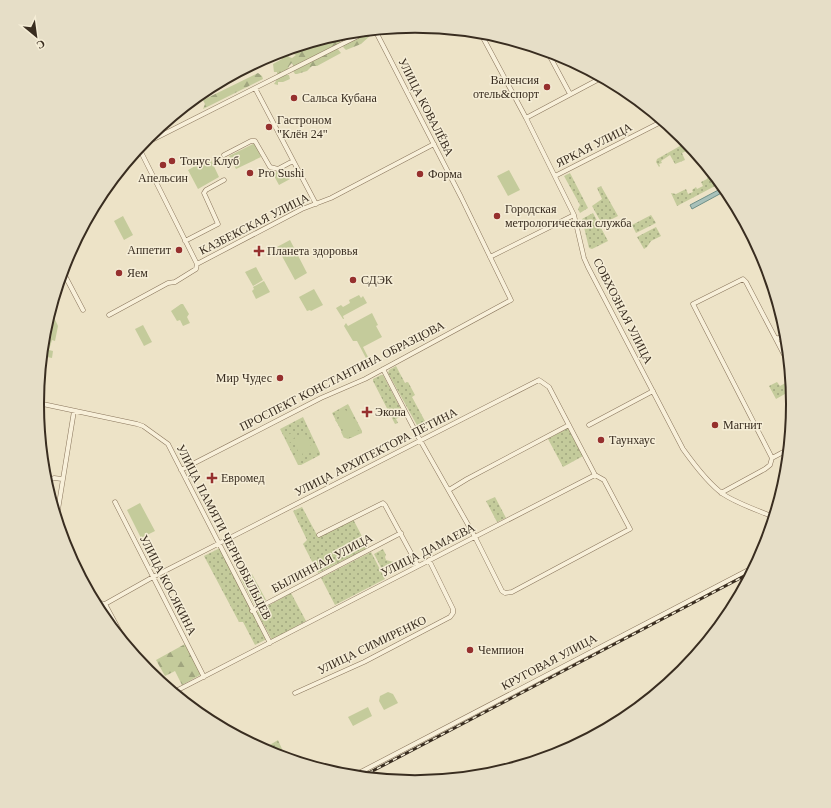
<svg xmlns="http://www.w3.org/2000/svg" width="831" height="808" font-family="'Times New Roman',serif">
<defs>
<pattern id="grass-dots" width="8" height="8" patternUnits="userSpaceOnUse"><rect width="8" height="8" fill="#c4cb9b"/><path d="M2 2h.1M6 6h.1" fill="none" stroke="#a0a57e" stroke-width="1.8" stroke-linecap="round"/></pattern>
<pattern id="forest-firs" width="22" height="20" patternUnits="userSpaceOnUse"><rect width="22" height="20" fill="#c4cb9b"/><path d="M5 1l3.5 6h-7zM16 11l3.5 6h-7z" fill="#a0a57e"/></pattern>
</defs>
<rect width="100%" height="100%" fill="#ede3c7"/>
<path fill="url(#grass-dots)" d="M687 142 699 156 696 158 691 149 682 153 685 160 675 164 670 155 661 161 662 163 659 164 660 166 659 167 656 162 657 159Z
M570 173 588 208 580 213 578 209 580 205 564 176Z
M709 173 711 174 717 185 677 206 671 193 676 194 686 189 688 194 693 192 692 190 696 187 697 189 703 186 701 182 707 179Z
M601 186 618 216 602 224 592 206 602 199 597 188Z
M593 213 608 241 592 249 589 248 582 219Z
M651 215 656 223 636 233 632 225Z
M656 227 661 236 651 241 647 247 644 249 637 237Z
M396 366 405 383 408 382 415 395 412 397 426 423 418 427 388 373 389 370Z
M381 375H383L404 415 396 419 398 423 395 424 373 381V379Z
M791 377 792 390 776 399 769 386 777 382 780 386 789 381 788 378Z
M348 404 362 431V433L348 439 345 438 332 413Z
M303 417 320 453V455L301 465H298L280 429Z
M568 428 583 456 563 467 548 439Z
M495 497 506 518 497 522 486 501Z
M302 507 318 537 353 519 368 548 318 573 303 544 307 540 293 511Z
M220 548 267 639 255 645 243 622H239L204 556Z
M383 549 386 555 385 557 386 560 394 562 397 569 385 575 374 554Z
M371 552 385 579 335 605 321 578Z
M252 574 266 600 255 606 241 579Z
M291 593 306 621 272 640 257 612Z
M278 740 286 758 271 753 263 749Z"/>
<path fill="url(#forest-firs)" d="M361 31 360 34 368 33 371 35 361 44 346 50 343 47 346 41 342 38 340 39V46L337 48 341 53 317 66H312L307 71 297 74H295L292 69 294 67 292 63 289 66 286 75H289L290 79 283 82H278V85L274 84 276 81V77L277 76V72H274L273 64 282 59 279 52 286 50 289 57 292 58 296 55 293 54V48L304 49 323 40 330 39 335 35 342 33Z
M258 73 262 76 263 79 203 109 205 104 203 100Z
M185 644 202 674 182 685 175 671 165 676 156 660Z"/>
<path fill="#c4cb9b" d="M255 143 261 157 236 169 229 156Z
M210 158 219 177 198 189 188 170Z
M284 168 290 179 279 185 273 174Z
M509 170 520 190 508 196 497 176Z
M123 216 133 235 124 240 114 221Z
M290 240 307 273 295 280 277 247Z
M256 267 263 280 253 286 245 272Z
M264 281 270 292 256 299 252 291 254 289 253 287Z
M314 289 323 305 311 311 310 310 307 311 299 297Z
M359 295 361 298 363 296 367 303 343 316 344 319H343L336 308 341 305 343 307 350 303 349 300Z
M181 304H183L189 314 187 317 190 323 183 326 180 320 177 321 171 311Z
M51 311 58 326 55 341 52 340 49 350 53 351 52 358 42 356 45 330Z
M372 313 378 325 376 326 382 337 363 347 370 361 368 362 357 341H353L344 326 346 323 348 326Z
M143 325 152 342 144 346 135 329Z
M346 410 347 414 351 412 356 424 360 430 357 431 358 434 351 438 349 435 344 438 341 432 343 430 335 420 340 418 338 414Z
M292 433 295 438 292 439V441L305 434 311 446 314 445 318 452 312 455 309 450 302 454 305 459 299 462 295 455 298 453 299 456 300 455 293 441 289 443 285 436Z
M140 503 155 531 141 538 127 510Z
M388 692 393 694 398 703 384 710 379 701 380 696Z
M368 707 372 716 353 726 348 717Z"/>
<path fill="#a8c1ba" stroke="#6e9088" d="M724 187 727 190 692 209 690 205Z"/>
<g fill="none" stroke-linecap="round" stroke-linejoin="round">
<defs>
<path id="minor" d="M480 32 526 118 574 215 584 258 588 267 683 449C693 463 709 484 723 494 738 504 757 510 774 517
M547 51 570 94
M255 88 316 204
M526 118 603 77
M140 146 368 31
M139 148 197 264
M224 155 251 141H255L270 167 278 169 293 161
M555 176 663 121
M185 241 218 224 204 193 206 190 224 180
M490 257 574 215
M63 272 83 310
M109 315 168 283 175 282 196 269 197 264 302 209 331 198 434 144
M776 339 787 334
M38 403 137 424 143 426 168 444 270 643
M589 425 653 391
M772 458 693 304 743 279 746 282 790 366
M772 458 789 449
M181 470 321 398 365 379 511 300 461 197 375 30
M46 482 54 478 62 479
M449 490 467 479 569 425
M721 493 765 469 770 465 772 458
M115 502 204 677
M57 516 74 411
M319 535 383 503 385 505 418 566
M95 602 105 604 153 577 539 380 549 387 595 475 604 480 630 529 512 592 505 593 502 591 475 537 420 440 383 369
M105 604 127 645
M252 611 401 533
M174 692 595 475
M295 693 364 662 450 617 453 613V609L429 560
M353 776 756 566"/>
</defs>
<use href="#minor" stroke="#89755c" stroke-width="5"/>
<use href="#minor" stroke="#f8f0da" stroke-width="4"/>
<defs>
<path id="rail" d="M361 777 752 572"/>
</defs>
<use href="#rail" stroke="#392d20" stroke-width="3"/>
<use href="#rail" stroke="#f5edd6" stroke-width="1.5" stroke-dasharray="4.5" stroke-linecap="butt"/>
</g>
<g fill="#96302e" stroke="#f5edd6" stroke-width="1.5">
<circle cx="547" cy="87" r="4"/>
<circle cx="294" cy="98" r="4"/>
<circle cx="269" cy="127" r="4"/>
<circle cx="172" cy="161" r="4"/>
<circle cx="163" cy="165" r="4"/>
<circle cx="250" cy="173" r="4"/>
<circle cx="420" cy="174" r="4"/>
<circle cx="497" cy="216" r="4"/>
<circle cx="179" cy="250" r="4"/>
<path d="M257 245h4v4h4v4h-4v4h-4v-4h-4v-4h4z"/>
<circle cx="119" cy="273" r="4"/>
<circle cx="353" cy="280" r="4"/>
<circle cx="280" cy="378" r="4"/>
<path d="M365 406h4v4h4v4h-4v4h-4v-4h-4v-4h4z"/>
<circle cx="715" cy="425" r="4"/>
<circle cx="601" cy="440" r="4"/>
<path d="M210 472h4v4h4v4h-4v4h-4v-4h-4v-4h4z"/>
<circle cx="470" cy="650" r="4"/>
</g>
<g text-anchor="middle" stroke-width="3" stroke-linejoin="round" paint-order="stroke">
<g font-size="12" fill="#392d20" stroke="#f5edd6" text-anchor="start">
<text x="539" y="84" text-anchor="end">Валенсия<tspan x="539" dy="14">отель&amp;спорт</tspan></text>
<text x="302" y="102">Сальса Кубана</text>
<text x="277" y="124">Гастроном<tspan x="277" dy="14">"Клён 24"</tspan></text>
<text x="180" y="165">Тонус Клуб</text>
<text x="258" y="177">Pro Sushi</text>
<text x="428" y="178">Форма</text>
<text x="163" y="182" text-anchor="middle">Апельсин</text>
<text x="505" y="213">Городская<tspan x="505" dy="14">метрологическая служба</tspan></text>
<text x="171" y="254" text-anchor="end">Аппетит</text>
<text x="267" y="255">Планета здоровья</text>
<text x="127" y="277">Яем</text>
<text x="361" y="284">СДЭК</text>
<text x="272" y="382" text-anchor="end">Мир Чудес</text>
<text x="375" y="416">Экона</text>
<text x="723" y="429">Магнит</text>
<text x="609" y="444">Таунхаус</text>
<text x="221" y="482">Евромед</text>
<text x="478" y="654">Чемпион</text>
</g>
<g font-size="12" fill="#392d20" stroke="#f5edd6">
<text transform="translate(426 107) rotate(63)" y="4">УЛИЦА КОВАЛЁВА</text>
<text transform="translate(594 145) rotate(-27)" y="4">ЯРКАЯ УЛИЦА</text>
<text transform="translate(254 224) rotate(-27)" y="4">КАЗБЕКСКАЯ УЛИЦА</text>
<text transform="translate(623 311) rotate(63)" y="4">СОВХОЗНАЯ УЛИЦА</text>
<text transform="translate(342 376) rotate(-27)" y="4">ПРОСПЕКТ КОНСТАНТИНА ОБРАЗЦОВА</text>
<text transform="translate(376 452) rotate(-27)" y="4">УЛИЦА АРХИТЕКТОРА ПЕТИНА</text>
<text transform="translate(224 532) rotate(63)" y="4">УЛИЦА ПАМЯТИ ЧЕРНОБЫЛЬЦЕВ</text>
<text transform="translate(428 550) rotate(-27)" y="4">УЛИЦА ДАМАЕВА</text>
<text transform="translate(322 563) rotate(-28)" y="4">БЫЛИННАЯ УЛИЦА</text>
<text transform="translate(168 585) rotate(63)" y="4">УЛИЦА КОСЯКИНА</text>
<text transform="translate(372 645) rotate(-26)" y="4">УЛИЦА СИМИРЕНКО</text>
<text transform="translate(549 662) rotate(-28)" y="4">КРУГОВАЯ УЛИЦА</text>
</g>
</g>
<path d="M0 0H831V808H0ZM44 404a371 371 0 1 1 742 0a371 371 0 1 1-742 0Z" fill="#e6dec7" fill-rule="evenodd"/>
<path fill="none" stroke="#392d20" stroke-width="2" d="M44 404a371 371 0 1 1 742 0a371 371 0 1 1-742 0Z"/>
<g transform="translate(36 36) rotate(151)" stroke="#f5edd6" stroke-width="3" paint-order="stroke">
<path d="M0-3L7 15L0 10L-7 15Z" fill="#392d20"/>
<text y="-6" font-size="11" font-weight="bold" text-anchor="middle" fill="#392d20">С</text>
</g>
</svg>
